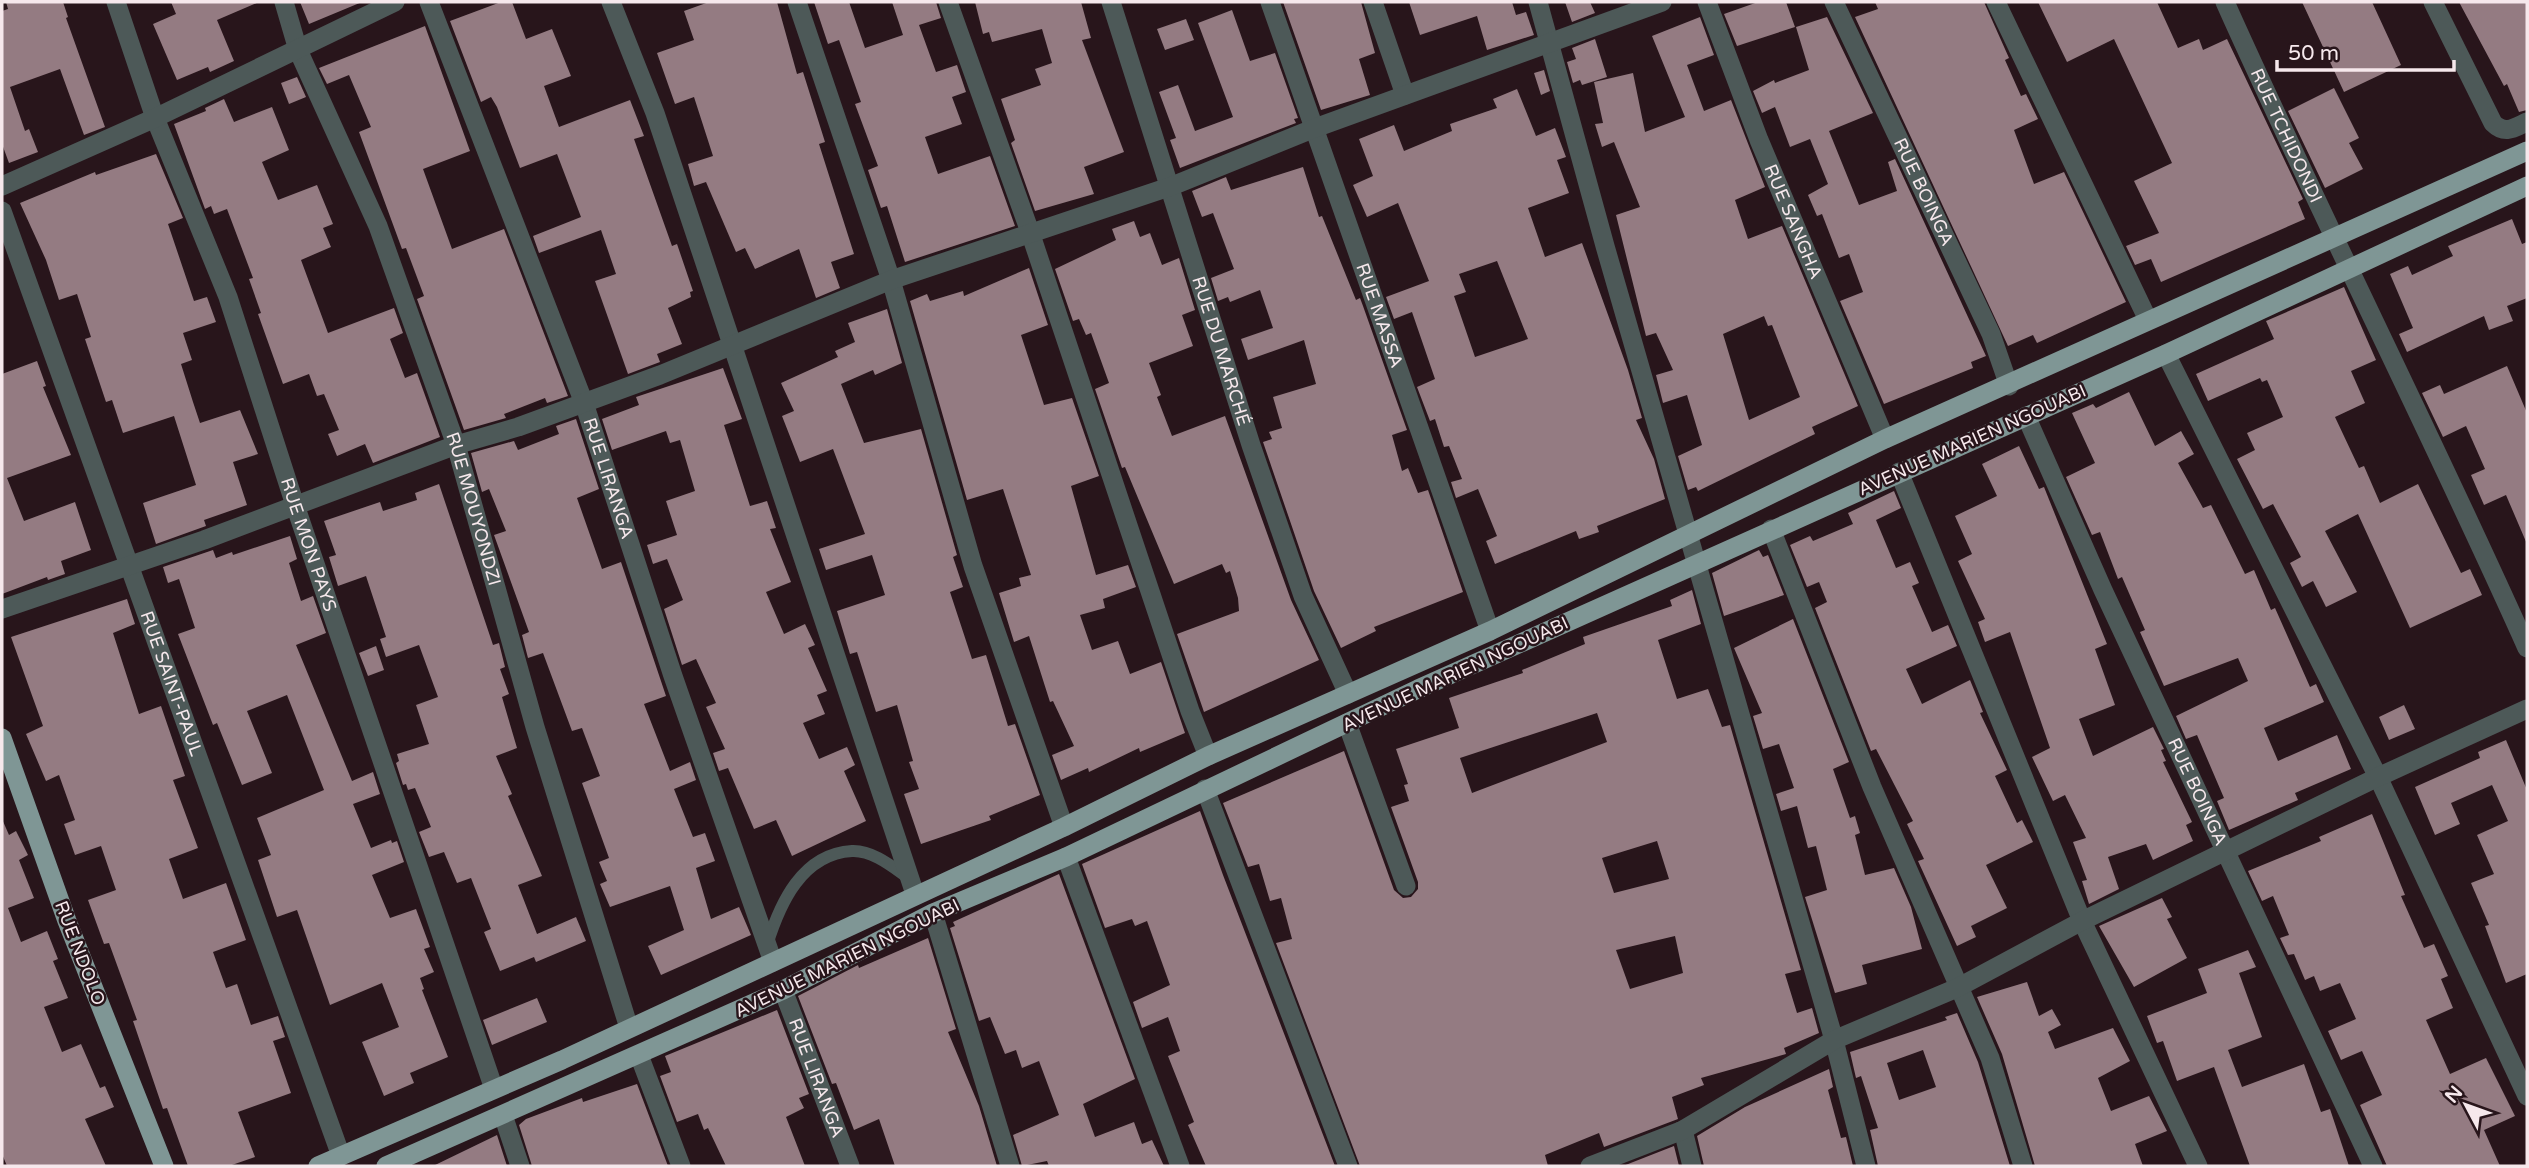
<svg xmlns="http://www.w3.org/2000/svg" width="2529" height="1168" font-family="'Varela Round',sans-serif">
<rect width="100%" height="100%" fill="#28151b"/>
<path fill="#947b82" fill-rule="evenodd" d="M6 2H63L68 17 66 18 105 127 84 135 60 69 10 87 25 131 29 129 38 152 9 163 2 144V11L8 9Z
M171 2H259L217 20 234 61 210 72 208 67 177 80 153 24 176 14Z
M300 2H362L309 24Z
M501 2H512L526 39 552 29 571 76 544 86 559 127 630 100 644 136 634 139 672 246 677 244 693 291 690 292 691 297 668 308 682 344 657 354 660 362 628 374 595 281 616 274 601 230 539 253 533 236 581 217 557 154 520 168 497 107 491 97 481 102 450 21Z
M709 2H777L797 74 803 72 825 142 819 144 854 254 831 262 840 288 816 298 799 249 755 269 745 248 736 252 706 182 694 186 688 164 713 156 694 97 675 104 657 53 694 40 684 11Z
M814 2H849L865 48 903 35 892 2H936L941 18 919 25 936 72 957 65 966 92 952 97 962 124 925 137 938 174 990 156 1015 226 905 262 887 206 881 208 868 170 878 166 855 104 861 102 839 40 828 44Z
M975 2H1081L1091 38 1082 40 1124 152 1084 167 1094 194 1035 211 1011 143 1015 140 1001 99 1041 85 1035 69 1052 63 1042 29 992 42 989 32 983 34Z
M1283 2H1361L1375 53 1359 59 1370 95 1321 110Z
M1409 2H1512L1516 15 1526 12 1534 35 1487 50 1477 16 1420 35Z
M1565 2H1590L1595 13 1572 22Z
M1758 2H1786L1795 27 1737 46 1724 14Z
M1875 2H1984L2009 58 2005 60 2021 96 2026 94 2038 119 2014 130 2034 184 2064 172 2126 302 2037 343 2033 335 2008 346 1855 17 1878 9Z
M2038 2H2157L2178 48 2199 39 2203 50 2227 39 2303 199 2298 202 2305 219 2161 282 2151 259 2135 265 2126 246 2159 233 2134 181 2172 163 2114 39 2067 62Z
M2302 2H2372L2401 65 2344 92Z
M2459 2H2527V110L2519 112 2507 84 2504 86Z
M1232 10 1250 61 1275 53 1298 118 1294 119 1296 123 1180 168 1170 140 1176 138 1159 92 1178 85 1195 131 1233 117 1198 23Z
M1700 17 1714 55 1687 65 1704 111 1731 100 1765 187 1735 200 1748 239 1782 226 1858 406 1812 427 1815 434 1698 491 1696 487 1688 490 1678 456 1702 445 1687 395 1663 403 1656 375 1673 370 1656 333 1646 336 1616 215 1640 207 1614 142 1602 147 1595 124 1603 123 1594 82 1633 73 1645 132 1685 117 1652 36ZM1764 316 1768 326 1772 325 1800 397 1749 420 1723 334Z
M1827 17 1873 113 1829 131 1859 205 1897 191 1888 162 1895 159 1986 356 1971 362 1973 368 1884 404 1840 301 1863 292 1849 254 1839 258 1822 214 1817 216 1808 195 1828 184 1810 139 1790 147 1775 107 1762 113 1753 91 1774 80 1775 83 1809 70 1796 27Z
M1186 19 1194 40 1165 50 1157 29Z
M425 26 470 151 423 169 452 249 504 229 568 396 547 403 545 398 504 414 506 418 464 430 417 299 424 296 406 248 402 249 359 132 371 127 349 75 327 84 319 68Z
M1595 39 1607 77 1582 85 1580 80 1573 83 1567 62 1576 59 1572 48Z
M1544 70 1550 91 1541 95 1534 73Z
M297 77 306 97 289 104 281 83Z
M2334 88 2359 138 2349 143 2363 169 2325 188 2288 111Z
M1517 89 1536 136 1555 128 1566 157 1557 160 1569 193 1528 208 1545 257 1582 243 1628 370 1642 418 1636 420 1654 459 1665 499 1597 526 1599 532 1579 539 1576 531 1495 564 1486 541 1497 536 1478 489 1456 498 1451 482 1462 479 1449 446 1444 447 1435 419 1430 421 1417 387 1435 379 1412 312 1394 319 1386 297 1429 281 1398 203 1367 217 1353 185 1373 176 1359 139 1394 125 1404 151 1452 131 1450 124 1497 108 1493 99ZM1497 261 1528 339 1475 357 1454 296 1466 292 1459 274Z
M224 99 234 122 272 107 289 150 262 162 278 200 317 185 333 224 323 228 331 247 301 260 328 333 394 308 403 333 390 339 405 378 417 373 440 437 373 463 365 444 337 456 328 434 339 430 324 394 317 396 309 374 283 384 258 314 261 313 249 279 253 278 227 209 214 214 211 206 205 209 174 124 206 111 205 108Z
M156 154 183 218 168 224 194 301 207 297 216 322 183 333 192 360 181 364 193 402 200 423 240 410 258 454 233 462 247 505 204 520 206 526 156 544 143 503 196 485 174 416 123 433 112 400 106 402 85 339 91 337 77 294 59 300 46 260 20 203 95 172 96 175Z
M1303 167 1319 217 1322 216 1356 300 1360 298 1363 306 1407 430 1392 435 1402 471 1408 468 1418 493 1428 490 1463 592 1374 627 1376 631 1341 648 1314 591 1263 442 1272 439 1269 432 1282 428 1273 397 1316 384 1304 340 1248 360 1241 339 1273 328 1260 290 1230 302 1228 297 1218 301 1211 278 1234 269 1213 213 1202 217 1192 191 1226 177 1231 190Z
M2512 219 2522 244 2527 242V298L2507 306 2513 321 2489 330 2484 316 2407 352 2399 334 2413 328 2390 274 2408 266 2412 275 2453 256 2448 246Z
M1134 221 1140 237 1150 233 1162 265 1179 258 1195 310 1182 315 1193 346 1149 363 1161 395 1157 397 1172 436 1225 416 1291 600 1319 660 1204 712 1177 634 1239 611 1238 598 1230 571 1226 573 1222 564 1174 584 1125 467 1122 468 1095 389 1109 383 1091 333 1086 335 1079 319 1073 321 1055 269 1116 240 1112 229Z
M1029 268 1048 325 1021 335 1044 405 1072 398 1099 476 1071 486 1096 575 1128 565 1136 587 1103 599 1105 608 1080 615 1092 650 1118 641 1130 674 1161 662 1185 733 1140 752 1139 748 1089 772 1088 768 1061 780 1052 755 1074 746 1053 701 1050 702 1029 636 1014 642 999 593 1021 586 1019 578 1031 575 1003 489 967 500 910 301 927 294 930 301 963 291 964 296Z
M2344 287 2376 360 2351 371 2365 403 2335 417 2359 468 2364 466 2380 503 2418 484 2461 573 2470 569 2482 595 2410 628 2358 514 2325 531 2357 592 2326 607 2313 581 2302 587 2290 563 2301 557 2273 504 2263 509 2237 459 2255 450 2247 433 2283 417 2267 380 2262 382 2260 378 2208 401 2196 374 2274 339 2266 321Z
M887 309 902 363 875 375 873 370 841 384 864 443 921 429 957 555 953 557 963 587 950 592 972 659 986 655 1008 726 1015 724 1040 795 989 816 991 820 921 844 904 794 919 789 909 762 913 761 897 705 876 712 857 652 850 654 837 611 885 595 872 555 826 570 819 549 865 534 833 449 800 462 782 416 794 411 781 383 838 357 835 351 855 342 848 323Z
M37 361 46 386 43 387 71 455 7 478 24 521 75 502 91 550 61 561 65 574 48 580 47 577 2 594V374Z
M2507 366 2527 413V544L2506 495 2484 505 2471 475 2485 469 2466 426 2443 437 2422 393 2440 385 2444 394Z
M723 368 742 419 724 425 750 506 767 501 776 528 770 529 791 582 766 592 784 634 805 624 815 645 808 648 827 691 817 695 825 714 803 723 819 759 847 747 855 765 844 771 866 821 792 856 776 820 754 829 728 768 719 771 713 753 725 749 706 707 716 703 696 659 682 665 664 609 683 600 667 559 653 564 647 545 677 535 666 501 695 491 680 440 670 443 666 431 612 450 602 419 639 405 636 397Z
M2129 392 2155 446 2181 431 2194 454 2178 463 2203 508 2211 505 2245 574 2254 570 2271 610 2275 608 2310 687 2316 684 2324 702 2264 728 2278 761 2337 735 2351 769 2295 793 2298 800 2229 830 2217 801 2224 798 2197 735 2186 739 2176 716 2248 681 2238 658 2164 686 2140 632 2145 630 2122 577 2118 579 2100 532 2092 535 2066 477 2095 463 2072 413 2093 404 2096 408Z
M576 419 599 489 577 498 602 569 621 562 666 696 644 704 670 771 690 762 696 780 674 789 693 837 705 833 715 861 696 868 711 919 739 907 751 935 661 975 648 946 684 930 670 886 610 907 600 884 607 881 599 862 609 858 582 783 600 776 582 728 572 731 543 653 528 658 522 635 529 632 494 535 506 531 489 489 482 492 471 453 514 441 518 450 559 434 556 426Z
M2019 446 2039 489 2044 487 2107 644 2095 649 2115 705 2079 719 2093 756 2153 727 2164 749 2161 750 2166 761 2163 762 2192 822 2186 825 2193 841 2153 860 2146 844 2108 857 2119 889 2089 904 2082 881 2087 880 2073 842 2086 838 2065 795 2053 801 2032 757 2050 748 2010 632 1985 642 1978 622 1985 619 1958 561 1972 554 1955 516 1997 496 1982 464Z
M439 484 493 645 499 643 505 667 500 669 509 694 502 697 517 748 496 756 512 794 508 796 542 876 518 885 537 934 576 917 586 941 536 962 534 957 500 971 484 932 491 929 471 878 457 883 444 852 429 857 419 832 431 827 415 788 408 790 406 784 403 785 396 763 399 761 397 754 429 744 416 705 438 697 419 645 386 657 380 639 386 637 366 576 338 586 329 557 336 555 324 521 380 502 383 511 417 500 415 493Z
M1894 491 1901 508 1876 520 1896 568 1910 562 1919 583 1912 586 1932 632 1948 625 1957 646 1906 669 1922 704 1970 680 1983 712 1980 713 2007 770 1995 776 2017 823 2022 820 2033 842 1986 865 2007 908 1971 926 1976 937 1957 946 1918 861 1924 859 1907 824 1913 821 1876 749 1871 751 1815 608 1827 602 1819 582 1807 587 1790 545 1810 536 1813 541 1853 524 1848 513Z
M290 536 297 559 289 563 301 601 313 596 326 633 296 645 352 781 373 772 380 794 353 804 371 848 391 840 392 843 397 841 404 862 372 875 390 918 416 909 430 947 424 949 434 972 420 978 424 989 422 990 448 1057 410 1073 414 1083 384 1096 362 1042 399 1027 382 983 330 1005 297 910 277 917 258 860 271 855 257 818 324 790 287 695 247 711 272 773 242 785 217 723 213 725 178 634 195 628 179 579 168 583 163 567 213 550 216 558 232 552 233 555Z
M1759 550 1763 557 1768 555 1784 595 1724 616 1712 573Z
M1692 590 1701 624 1658 640 1677 699 1708 689 1722 727 1730 725 1801 970 1785 974 1797 1013 1812 1008 1819 1033 1784 1048 1786 1054 1701 1078 1704 1085 1672 1097 1678 1119 1604 1147 1599 1133 1545 1155 1548 1166H1360L1276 943 1292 939 1281 898 1270 901 1259 864 1248 867 1223 803 1344 751 1394 890 1403 898 1411 897 1418 889V882L1391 807 1409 801 1404 785 1408 784 1396 749 1459 728 1449 698 1523 673 1522 670 1585 644 1583 637 1672 606 1670 600ZM1597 713 1607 742 1472 793 1460 758ZM1657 841 1669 879 1614 893 1602 858ZM1675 936 1683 973 1630 989 1616 950Z
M127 599 135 624 113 633 139 714 161 706 185 776 173 780 198 848 169 859 183 899 226 883 246 940 213 952 226 988 237 984 251 1025 278 1016 285 1037 273 1041 291 1093 238 1112 255 1157 229 1166H188L167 1108 163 1109 133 1021 137 1020 109 943 104 944 88 900 116 890 101 846 75 855 64 824 75 820 59 775 46 781 26 734 43 726 11 637Z
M1793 619 1849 762 1833 769 1850 818 1855 816 1860 833 1855 835 1865 875 1894 868 1911 907 1922 949 1862 965 1867 984 1835 993 1805 897 1827 890 1816 846 1808 848 1797 806 1781 811 1776 794 1794 788 1779 744 1763 749 1753 716 1762 713 1734 648Z
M376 646 384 670 368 676 359 653Z
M2404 705 2415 729 2389 740 2379 717Z
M2506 740 2527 790V974L2506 983 2485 926 2489 925 2471 883 2494 874 2477 835 2508 821 2492 785 2451 803 2460 824 2435 835 2415 787 2480 758 2478 752Z
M1200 811 1223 875 1335 1166H1206L1188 1125 1194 1122 1168 1056 1180 1051 1168 1017 1142 1028 1133 1002 1170 985 1147 921 1135 926 1132 919 1105 928 1082 864Z
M2372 814 2405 895 2401 896 2424 948 2434 944 2448 976 2441 979 2453 1008 2426 1020 2450 1074 2486 1058 2515 1116 2484 1130 2500 1166H2387L2360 1105 2382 1095 2362 1051 2341 1060 2328 1031 2356 1019 2340 983 2320 991 2314 976 2305 980 2294 954 2288 955 2280 938 2289 935 2273 896 2262 901 2248 871 2321 841 2319 837Z
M2 819 9 835 16 831 28 855 19 860 34 898 8 908 21 942 47 931 58 959 53 961 68 998 44 1007 62 1052 81 1044 100 1088 105 1086 114 1107 85 1119 106 1166H7L2 1154Z
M1059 874 1135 1079 1083 1104 1095 1137 1134 1122 1142 1144 1152 1140 1164 1166H1049L1047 1161 1022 1166 1013 1135 1059 1115 1039 1061 1022 1068 1016 1050 1005 1054 990 1017 979 1021 950 928 955 926 953 922Z
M2162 898 2172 917 2167 919 2187 958 2134 987 2099 926Z
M928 938 956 1029 948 1032 979 1106 997 1166H895L879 1119 854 1130 836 1083 832 1084 798 996 858 965 859 968Z
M2248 950 2256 967 2239 973 2262 1037 2228 1050 2242 1087 2304 1064 2321 1112 2330 1109 2349 1166H2250L2214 1067 2177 1081 2163 1041 2157 1043 2147 1016 2207 993 2198 969Z
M2027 982 2039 1016 2052 1009 2061 1025 2048 1032 2055 1049 2113 1028 2130 1061 2098 1078 2111 1111 2149 1096 2167 1131 2135 1144 2143 1166H2035L2002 1054 1977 997Z
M537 998 547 1022 492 1045 483 1020Z
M777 1010 809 1094 799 1098 804 1108 786 1117 805 1166H726L708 1128 704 1130 698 1114 677 1122 660 1076 671 1072 665 1056Z
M1957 1013 1978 1062 2010 1166H1878L1870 1130 1878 1128 1861 1076 1856 1078 1850 1052 1947 1020 1945 1017ZM1923 1050 1936 1087 1899 1100 1887 1063Z
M1829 1069 1833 1087 1828 1090 1841 1138 1846 1137 1853 1166H1704L1697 1136 1745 1107Z
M637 1084 668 1166H532L519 1125 526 1119 582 1098 583 1102Z
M497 1135 507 1166H433Z
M1674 1146 1679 1166H1623Z"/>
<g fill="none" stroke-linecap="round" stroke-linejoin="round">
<path stroke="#4d5958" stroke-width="12" d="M767 945C780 903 802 854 852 851 873 850 894 868 910 879"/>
<g stroke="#4d5958" stroke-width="19">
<path id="s1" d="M116 2 155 118 228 297 295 505 494 1089"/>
<path id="s2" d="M284 2 298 50 378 226 456 445 535 727 629 1028"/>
<path id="s3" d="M429 2 584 403 673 676 773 962"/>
<path d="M611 2 655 113 915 894"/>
<path d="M797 2 891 280 973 566 1064 827"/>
<path d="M948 2 1030 232 1190 711 1208 756"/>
<path id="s4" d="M1111 2 1251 445 1303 596 1348 694"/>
<path id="s5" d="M1270 2 1490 631"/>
<path d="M1373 2 1405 95"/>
<path d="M1538 2 1605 246 1834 1040 1866 1166"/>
<path id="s6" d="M1707 2 1759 140 1885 439"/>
<path id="s7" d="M1834 2 1991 334 2009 386"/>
<path d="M1996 2 2148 320"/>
<path id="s8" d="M2225 2C2322 219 2430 431 2527 648"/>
<path d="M2433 2 2493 123C2505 135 2514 128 2527 122"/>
<path d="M2 186 155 118 395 2"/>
<path id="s9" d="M2 211 341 1156"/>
<path d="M2166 354 2378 777 2527 1096"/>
<path id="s10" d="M2026 416 2103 590 2373 1166"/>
<path d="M1899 472 2082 921 2198 1166"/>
<path d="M1771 529 1872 787 1990 1058 2023 1166"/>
<path d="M2 609 204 540 456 445 518 427 660 375 891 280 1172 186 1315 128 1662 2"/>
<path d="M1347 723 1406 886"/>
<path d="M1205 789 1348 1166"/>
<path d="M1066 857 1180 1166"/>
<path d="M933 913 1010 1166"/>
<path id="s11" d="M783 990 850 1166"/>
<path d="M639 1055 681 1166"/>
<path d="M503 1115 520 1166"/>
<path d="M1683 1130 1692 1166"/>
<path d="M1590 1166 1683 1130 1834 1040 1957 988 2082 921 2378 777 2527 709"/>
</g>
<path stroke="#7f9695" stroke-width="19" d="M2 738 67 921 164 1166
M318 1166 562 1060 1064 827 1208 756 1490 631 1885 439 2527 151
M386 1166 783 990 933 913 1066 857 1418 689 2166 354 2527 186"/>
</g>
<g text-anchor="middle" stroke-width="5" stroke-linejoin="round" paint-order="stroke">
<g font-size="18" fill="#f6e8ec" stroke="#28151b">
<text dy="6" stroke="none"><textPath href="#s8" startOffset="147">RUE TCHIDONDI</textPath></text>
<text dy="6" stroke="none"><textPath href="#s7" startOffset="210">RUE BOINGA</textPath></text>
<text dy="6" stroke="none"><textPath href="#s6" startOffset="236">RUE SANGHA</textPath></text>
<text dy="6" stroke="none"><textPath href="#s5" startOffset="332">RUE MASSA</textPath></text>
<text dy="6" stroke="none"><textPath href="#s4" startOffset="366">RUE DU MARCHÉ</textPath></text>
<text transform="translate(1972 440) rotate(-24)" y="6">AVENUE MARIEN NGOUABI</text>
<text dy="6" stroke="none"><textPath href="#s3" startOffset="509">RUE LIRANGA</textPath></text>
<text dy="6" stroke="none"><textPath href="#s2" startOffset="542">RUE MOUYONDZI</textPath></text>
<text dy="6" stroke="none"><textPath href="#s1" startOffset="576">RUE MON PAYS</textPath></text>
<text transform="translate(1455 674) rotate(-25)" y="6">AVENUE MARIEN NGOUABI</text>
<text dy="6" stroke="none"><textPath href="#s9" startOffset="502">RUE SAINT-PAUL</textPath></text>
<text dy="6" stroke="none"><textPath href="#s10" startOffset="413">RUE BOINGA</textPath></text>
<text transform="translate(80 953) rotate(69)" y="6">RUE NDOLO</text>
<text transform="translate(847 958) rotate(-26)" y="6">AVENUE MARIEN NGOUABI</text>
<text dy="6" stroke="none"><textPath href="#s11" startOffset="94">RUE LIRANGA</textPath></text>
</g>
</g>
<rect width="2529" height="1168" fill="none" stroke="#f6e8ec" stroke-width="7"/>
<g transform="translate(2466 1105) rotate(311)" stroke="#28151b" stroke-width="5" paint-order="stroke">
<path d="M0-5L12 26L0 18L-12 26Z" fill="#f6e8ec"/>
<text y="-10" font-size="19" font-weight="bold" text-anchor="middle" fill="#f6e8ec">N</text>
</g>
<path d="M2277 60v10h177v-10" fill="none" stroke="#f6e8ec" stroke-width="3.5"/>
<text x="2288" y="60" font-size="21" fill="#f6e8ec" stroke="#28151b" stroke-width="5" paint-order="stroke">50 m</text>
</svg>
